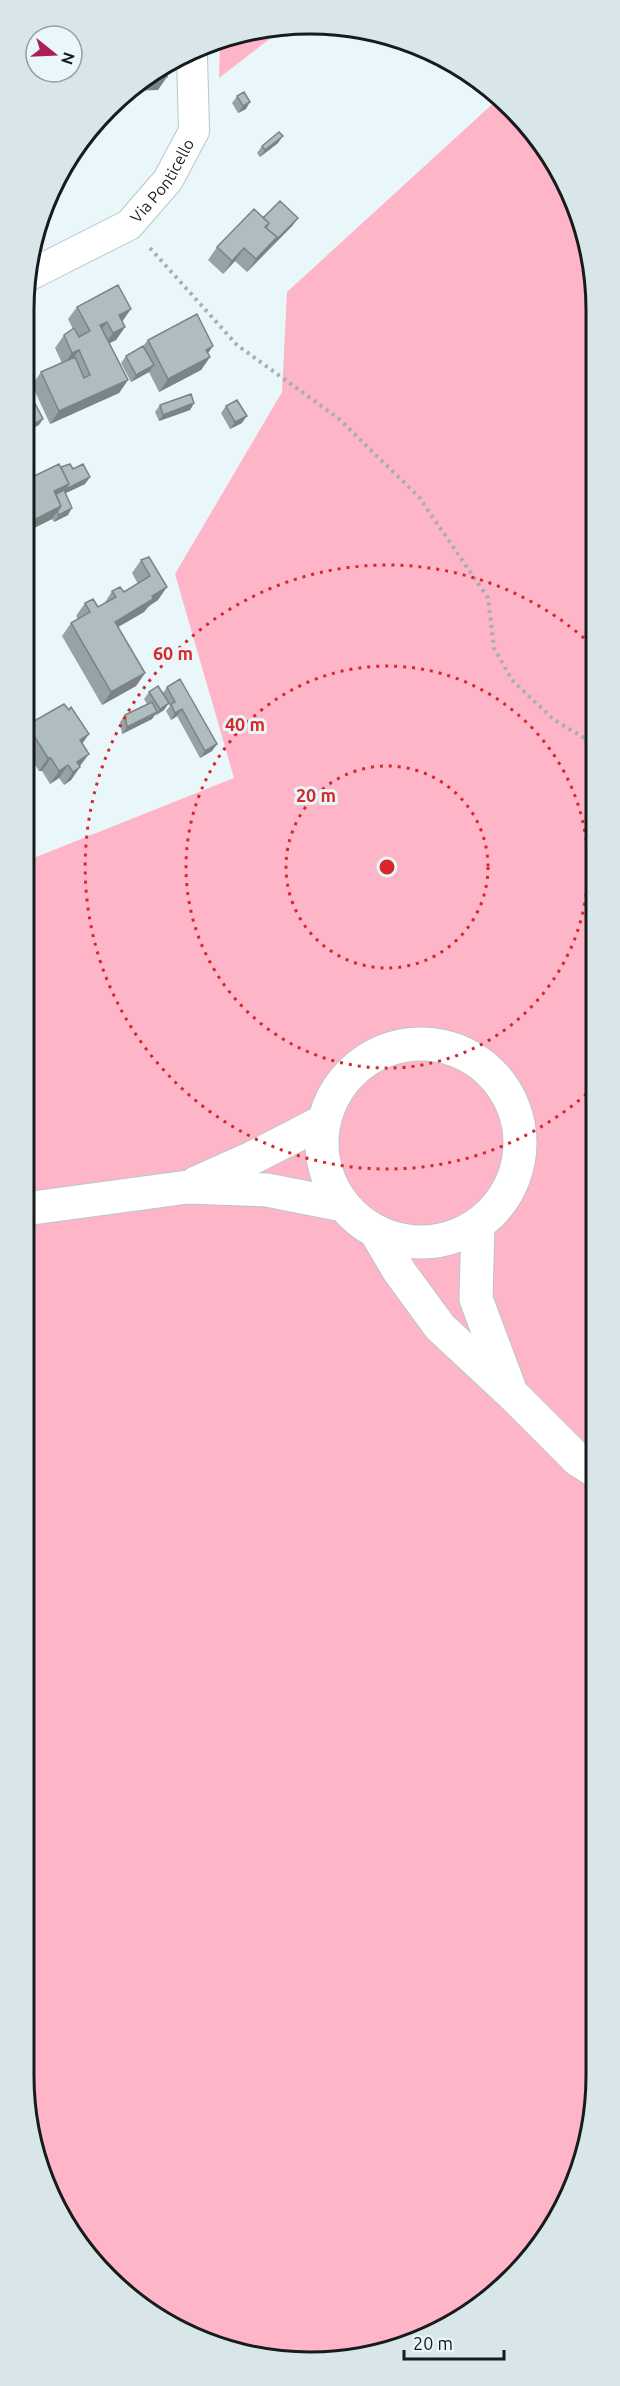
<svg xmlns="http://www.w3.org/2000/svg" width="620" height="2386" font-family="Ubuntu,sans-serif">
<rect width="100%" height="100%" fill="#e9f7fb"/>
<path fill="#ffb5c8" d="M280 31 219 78 220 42 236 34Z
M499 98 512 108 567 184 594 273V2114L557 2219 484 2303 384 2352 291 2361 183 2332 95 2265 46 2185 24 2076 26 861 234 778 175 574 282 392 287 292Z"/>
<g fill="none" stroke-linecap="round" stroke-linejoin="round">
<defs>
<g id="street">
<path id="s1" d="M26 277 129 225 168 180 194 131 192 56"/>
</g>
<path id="secondary" d="M322 1143a99 99 0 1 1 198 0a99 99 0 1 1-198 0Z
M196 1183 254 1157 324 1121
M25 1209 188 1187 267 1190 343 1205
M478 1224 476 1299 509 1387
M376 1232 399 1271 440 1327 512 1394 578 1460 594 1470"/>
</defs>
<use href="#street" stroke="#b9c7ca" stroke-width="32"/>
<use href="#secondary" stroke="#b9c7ca" stroke-width="35"/>
<path stroke="#a4afb2" stroke-width="4" stroke-dasharray="3 4.5" stroke-linecap="butt" d="M150 248 237 345 338 418 419 497 488 598 494 648 512 680 553 719 594 744"/>
<use href="#street" stroke="#fff" stroke-width="30"/>
<use href="#secondary" stroke="#fff" stroke-width="33"/>
</g>
<path fill="#96a2a5" d="M237 96 246 109 238 113 232 103Z
M278 143 260 157 257 153 262 146Z
M263 218 293 225 247 272 235 261 223 274 208 260 217 247Z
M77 307 122 321 125 327 116 340 109 343 128 380 119 393 50 424 32 385 41 372 62 363 55 348 64 335 73 329 68 319Z
M148 340 213 346 208 353 210 357 201 370 159 392 149 372 131 382 121 363 126 356 143 346Z
M194 403 190 410 159 421 155 412 160 405Z
M226 406 242 423 230 429 221 413Z
M61 467 73 469 90 477 85 484 66 493 68 515 54 522 52 519 26 532Z
M149 557 158 600 149 606 144 612 118 627 145 673 136 686 102 705 62 636 71 623 78 619 76 616 85 603 98 607 104 604 112 591 124 592 138 584 132 573 141 560Z
M167 687 217 744 212 751 200 758 177 716 171 720 166 711 170 706 168 704 164 710 154 715 152 719 122 734 120 722 125 715 147 704 144 699 149 692 163 693Z
M27 725 80 767 71 780 64 785 59 778 50 784 42 771H39L26 751Z"/>
<path fill="#7a8486" d="M167 77 158 90 129 91 136 83 147 78Z
M250 102 246 109 238 113 243 106Z
M283 136 278 143 260 157 265 150Z
M298 218 293 225 247 272 256 259Z
M244 248 235 261 223 274 232 261Z
M131 309 122 322 110 328 119 315Z
M107 322 98 335 100 325Z
M125 327 116 340 104 346 113 333Z
M213 346 204 359 206 350Z
M79 350 70 363 63 366 72 353Z
M210 357 201 370 159 392 168 379Z
M154 365 149 372 131 382 136 375Z
M128 380 119 393 50 424 59 411Z
M194 403 190 410 159 421 163 415Z
M247 416 242 423 230 429 235 422Z
M43 419 39 425 26 432V428Z
M90 477 85 484 51 500 54 491 69 484Z
M61 506 52 519 26 532V524Z
M72 508 68 515 54 522 59 515Z
M167 587 158 600 149 606 144 612 106 634 115 622 152 596Z
M145 673 136 686 102 705 111 692Z
M169 703 164 710 155 716 160 709Z
M182 709 177 716 171 720 175 713Z
M157 712 152 719 122 734 127 727Z
M89 734 80 747V740Z
M217 744 212 751 200 758 205 751Z
M89 754 80 766 77 762Z
M48 758H51L42 771H39Z
M68 765 59 778 50 784 59 771Z
M80 767 71 780 64 785 73 772Z"/>
<path fill="#afbcc0" stroke="#7a8486" stroke-width="1.5" d="M166 68 167 77 147 78Z
M244 92 250 102 243 106 237 96Z
M279 132 283 136 265 150 262 146Z
M280 201 298 218 273 243 277 237 266 228 269 223 263 218Z
M254 209 269 223 265 227 277 237 256 259 244 248 232 261 217 247Z
M118 285 131 309 119 315 125 327 113 333 107 322 100 325 128 380 59 411 41 372 75 357 84 378 90 375 79 350 72 353 64 335 74 328 79 337 90 331 77 307Z
M197 314 213 346 206 350 210 357 168 379 148 340Z
M143 346 154 365 136 375 126 356Z
M26 386 43 419 26 428 27 414Z
M191 394 194 403 163 415 160 405Z
M237 400 247 416 235 422 226 406Z
M59 464 69 484 54 491 61 506 26 524V480Z
M70 464 73 469 83 464 90 477 64 490 69 484 61 467Z
M64 490 72 508 59 515 57 512 61 506 56 494Z
M149 557 167 587 152 596 153 599 115 622 145 673 111 692 71 623 90 612 85 603 93 599 98 607 116 597 112 591 120 587 124 592 150 576 141 560Z
M180 679 217 744 205 751 182 709 175 713 171 704 175 702 167 687Z
M158 686 169 703 160 709 149 692Z
M152 702 157 712 127 727 125 715Z
M64 704 69 710 71 707 89 734 80 740 89 754 77 762 80 767 73 772 68 765 59 771 51 758H48L27 725Z"/>
<g fill="none" stroke="#d62828" stroke-width="3" stroke-dasharray="3 6">
<circle cx="387" cy="867" r="101"/>
<circle cx="387" cy="867" r="201"/>
<path d="M593 1088A302 302 0 1 1 593 646"/>
</g>
<g text-anchor="middle" stroke-width="6" stroke-linejoin="round" paint-order="stroke">
<g font-size="16" fill="#161b1c" stroke="#e9f7fb">
<text dy="6" stroke="none"><textPath href="#s1" startOffset="171">Via Ponticello</textPath></text>
</g>
</g>
<path d="M0 0H620V2386H0ZM310 34H310A276 276 0 0 1 586 310V2076A276 276 0 0 1 310 2352H310A276 276 0 0 1 34 2076V310A276 276 0 0 1 310 34Z" fill="#d8e5e9" fill-rule="evenodd"/>
<path fill="none" stroke="#161b1c" stroke-width="3" d="M310 34H310A276 276 0 0 1 586 310V2076A276 276 0 0 1 310 2352H310A276 276 0 0 1 34 2076V310A276 276 0 0 1 310 34Z"/>
<circle cx="387" cy="867" r="9" fill="#d62828" stroke="#e9f7fb" stroke-width="3"/>
<g font-size="18" text-anchor="middle" font-weight="bold" fill="#d62828" stroke="#e9f7fb" stroke-width="6" stroke-linejoin="round" paint-order="stroke">
<text x="173" y="660">60 m</text>
<text x="245" y="731">40 m</text>
<text x="316" y="802">20 m</text>
</g>
<g transform="translate(54 54) rotate(108)"><circle r="28" fill="#e9f7fb" stroke="#959fa2" stroke-width="1.5"/>
<path d="M0-4.5L10 22L0 15L-10 22Z" fill="#ac1e5a"/>
<text y="-9" font-size="16" font-weight="bold" text-anchor="middle" fill="#161b1c">N</text>
</g>
<path d="M404 2350v9h100v-9" fill="none" stroke="#161b1c" stroke-width="3"/>
<text x="413" y="2350" font-size="18" fill="#161b1c" stroke="#e9f7fb" stroke-width="4.5" paint-order="stroke">20 m</text>
</svg>
